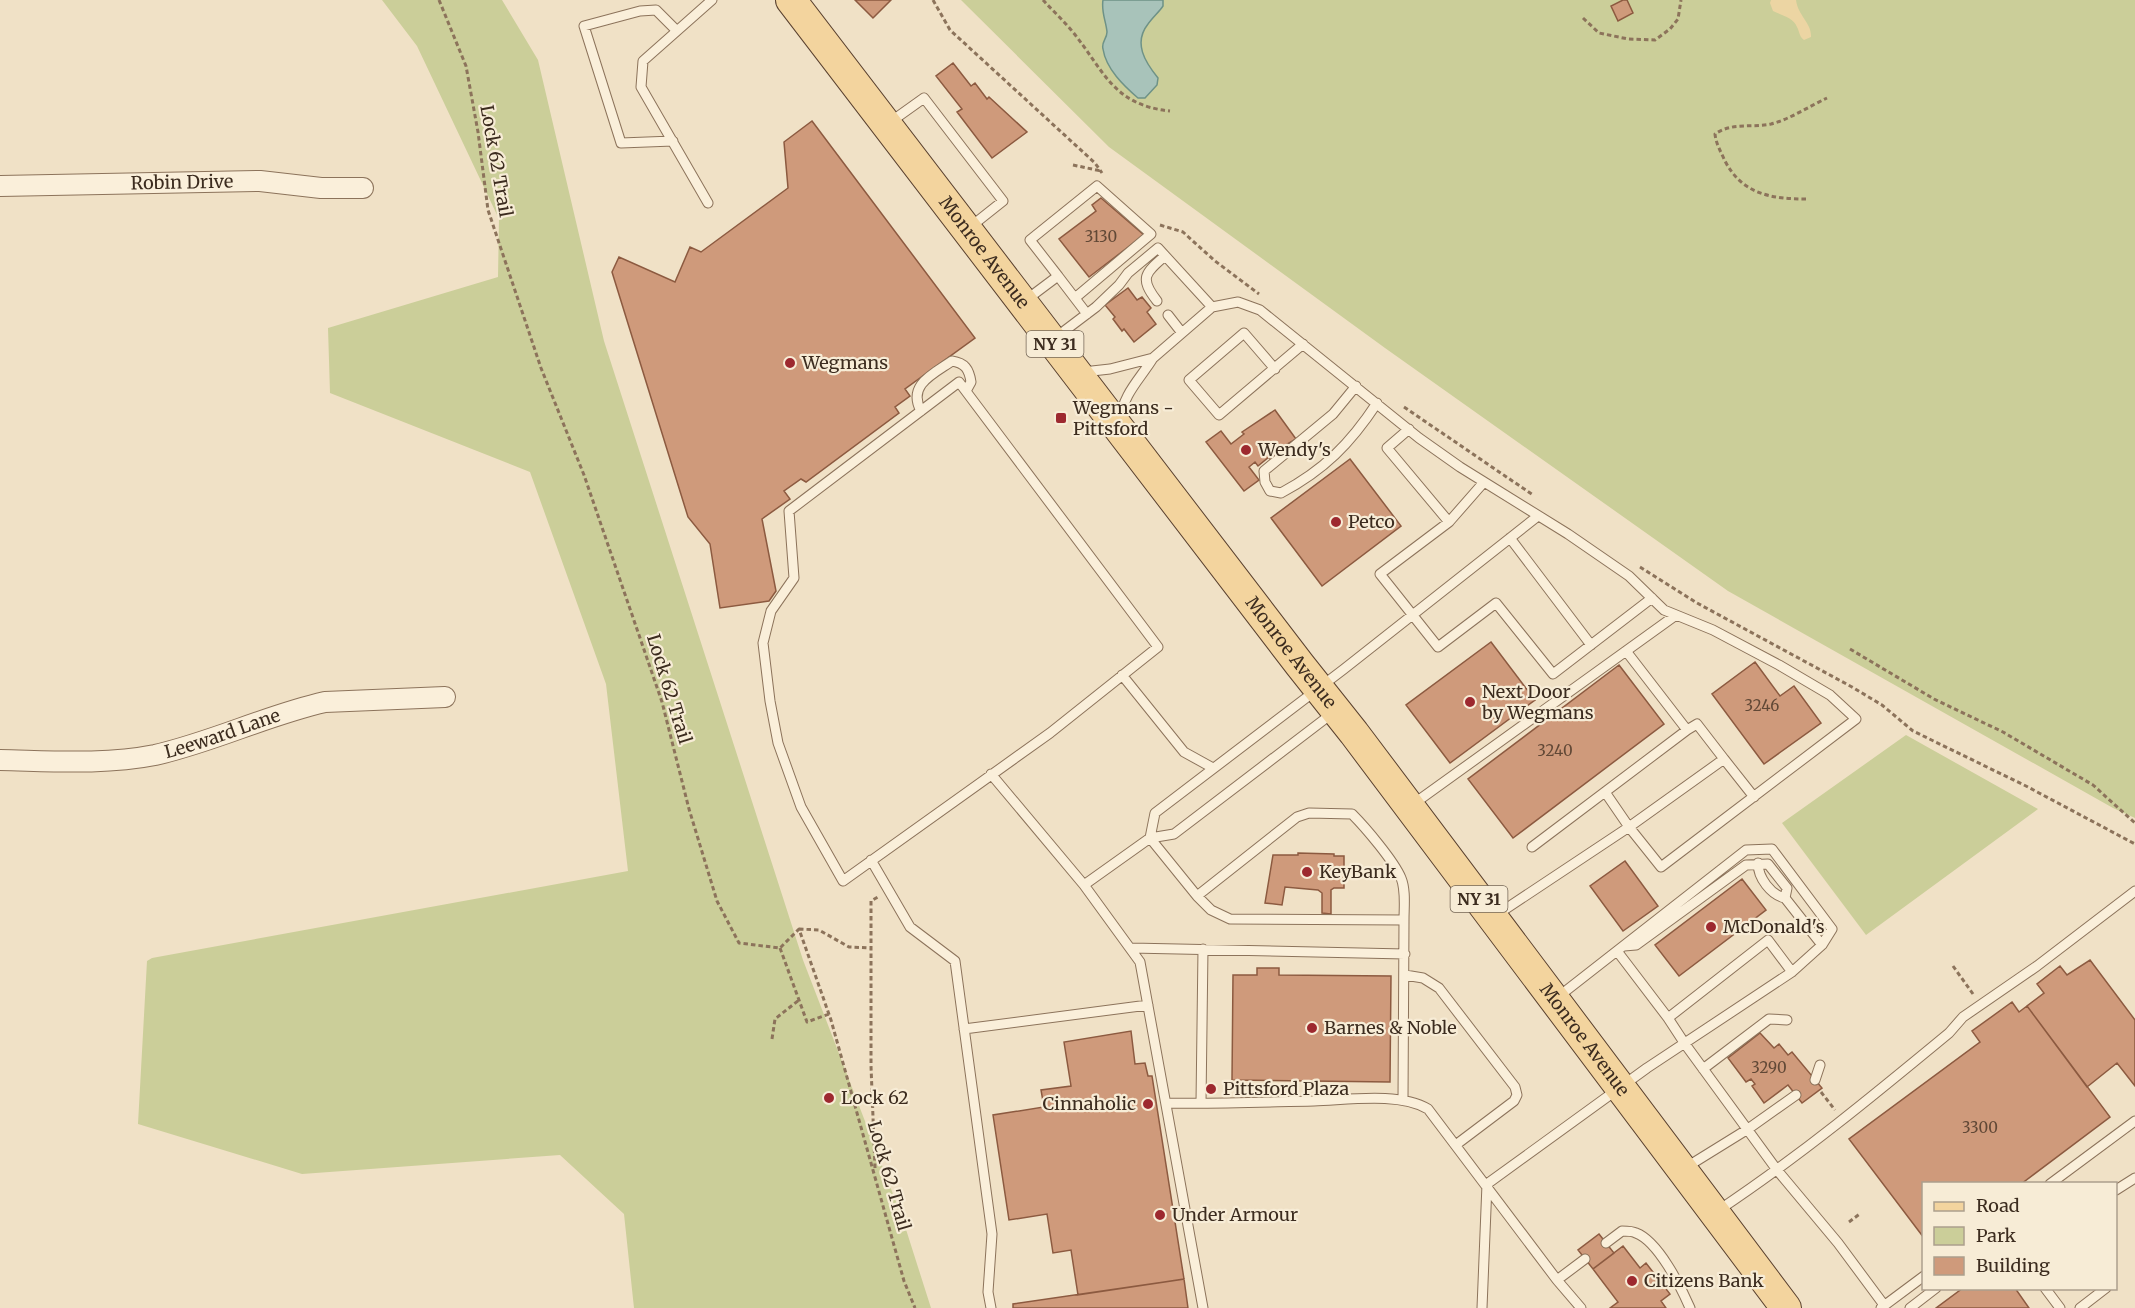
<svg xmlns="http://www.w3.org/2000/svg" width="2135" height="1308" font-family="Merriweather,serif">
<rect width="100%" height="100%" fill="#f0e1c6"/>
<path fill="#cbce99" d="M382 0H502L538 60 604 341 803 960 903 1220 931 1308H634L624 1214 560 1155 302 1174 138 1124 147 961 152 958 628 871 606 684 530 472 330 393 328 328 498 277 499 219 417 46Z
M961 0H2135V818L2113 808 1728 591 1385 348 1109 147Z
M1906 735 2038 809 1866 935 1782 823Z"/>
<path fill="#ecd5a3" d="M1771 0H1796C1798 16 1812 23 1811 37L1804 40C1799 36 1800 33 1797 27 1794 18 1781 15 1773 11L1770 3Z"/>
<path fill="#a8c3ba" stroke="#6e9287" stroke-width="1.5" d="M1103 0H1163V6C1159 12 1153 17 1148 24 1133 43 1145 62 1158 78L1157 85 1145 98H1138C1124 86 1106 69 1103 49 1101 42 1107 39 1107 32 1106 21 1101 12 1103 0Z"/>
<path fill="#cf9a7b" stroke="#8c5a40" stroke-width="1.5" d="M855 0H891L873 18Z
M1623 0H1627L1633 13 1618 21 1611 6Z
M953 63 971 86 975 83 987 99 989 97 1027 132 992 158 957 112 962 109 936 76Z
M812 121 975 338 905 389 910 396 895 407 899 413 806 482 801 479 784 491 790 499 762 519 776 591 769 601 720 608 710 544 688 517 612 272 619 257 675 282 690 247 701 252 788 188 784 142Z
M1101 198 1144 235 1089 277 1059 239 1096 211 1092 205Z
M1128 288 1137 300 1142 297 1151 308 1147 312 1156 324 1134 342 1124 329 1122 331 1113 319 1115 317 1105 305Z
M1275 410 1296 439 1279 449 1281 451 1270 459 1269 457 1258 466 1255 462 1249 467 1259 480 1244 491 1206 442 1221 431 1231 444 1244 434 1242 432Z
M1350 459 1401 526 1322 586 1271 518Z
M1491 642 1535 700 1450 763 1406 705Z
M1755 662 1780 696 1794 686 1821 723 1764 764 1712 694Z
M1619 665 1664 724 1513 838 1468 779Z
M1298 853 1334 854V856H1344V888H1334L1331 890V914L1322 913V893L1318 890 1285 887 1282 905 1265 903 1273 855H1298Z
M1625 861 1658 906 1623 931 1590 886Z
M1742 879 1766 910 1679 976 1655 945Z
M2090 960 2135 1020V1086L2117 1063 2087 1087 2027 1006 2044 993 2037 984 2060 966 2067 975Z
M1257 968H1279V975L1391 976 1390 1082 1232 1080 1233 975H1257Z
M2012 1002 2019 1012 2027 1006 2110 1117 2021 1184H1924V1238L1849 1139 1980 1042 1972 1031Z
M1131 1031 1135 1064 1145 1063 1148 1076H1152L1184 1279 1078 1295 1071 1250 1053 1253 1047 1214 1009 1220 993 1115 1044 1107 1041 1090 1071 1086 1064 1042Z
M1760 1033 1774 1048 1779 1044 1788 1055 1792 1052 1822 1088 1802 1103 1788 1085 1764 1103 1752 1086 1755 1084 1751 1079 1746 1082 1728 1058Z
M1599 1234 1614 1253 1593 1269 1578 1250Z
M1623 1246 1640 1268 1646 1263 1670 1294 1661 1301 1666 1308H1610L1618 1302 1593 1269Z
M1184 1279 1188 1308H1013V1304Z
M1963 1288H2015L2029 1308H1936Z"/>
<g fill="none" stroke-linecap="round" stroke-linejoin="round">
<defs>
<path id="lane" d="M889 123 924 98 1003 201 969 228
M673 141 621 143 584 26 640 11 656 10 676 30
M708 203 641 87 643 61 712 0
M1058 276 1030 240 1097 186 1151 234 1075 298
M1026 300 1058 276 1087 314
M1157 301C1139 278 1145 273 1165 256
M1212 307 1238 302 1260 310 1419 438 1460 467 1568 534 1629 576 1664 610 1713 630 1779 665 1830 695 1856 719 1661 867 1629 827 1495 916
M1168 315 1182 333
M1055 338 1096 307 1119 285 1128 273 1158 248 1212 307 1153 358
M1275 369 1244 333 1189 380 1219 415 1303 344
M1083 372 1110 369 1153 358C1141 378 1122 395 1121 419
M959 382 1158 647 1050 733 843 881 801 807 778 743 770 701 763 643 771 611 794 578 789 511Z
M1356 386 1333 414 1264 471 1265 482 1270 491 1281 493C1324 470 1350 444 1377 403
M921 411C907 385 933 374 952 361 965 363 969 369 971 382L966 391
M1409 429 1387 448 1449 522 1380 574 1438 647 1496 603 1553 674 1652 598
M1449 522 1484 482
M1510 538 1591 645
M1626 651 1676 615
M1122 675 1184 752 1213 768
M1724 759 1754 797
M991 774 1084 885 1140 962 1203 1308
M1412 805 1626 651 1687 730
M1150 838 1197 896 1211 910 1230 919 1404 920C1404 906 1406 890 1401 878 1394 861 1365 827 1352 814L1309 813 1297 817 1197 896
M1150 838 1155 813 1344 669 1538 516
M1532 847 1687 730 1697 724 1724 759 1629 827 1605 792
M871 860 910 927 955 961 992 1234 988 1292 991 1308
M1758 863C1758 878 1771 895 1785 898
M1084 885 1150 838 1174 834 1334 712
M1624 946 1636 945 1746 865 1768 864 1787 888 1785 898 1822 945
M1131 948 1405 954
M1617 951 1668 1018 1685 1044 1777 1170 1838 1243 1884 1305
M1405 975 1423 978 1439 988 1515 1087 1517 1095 1514 1101 1457 1144
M1668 1018 1768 940 1792 972
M964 1029 1148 1005
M1703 1069 1769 1019 1787 1020
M1815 1080 1820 1065
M1403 1100 1404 920
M1166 1103C1215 1104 1265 1102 1314 1101 1348 1100 1399 1092 1428 1109L1557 1280 1581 1308
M1201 1103 1203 949
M1685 1168 1748 1129 1796 1095
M1487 1184 1647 1068 1792 972 1822 945 1832 929 1772 849 1746 850 1558 997
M2050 1184 2135 1121
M2116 1190 2135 1178
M1719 1210C1800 1156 1874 1095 1949 1033L1963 1017 2037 966 2135 891
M1606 1243 1622 1231C1626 1231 1632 1231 1636 1233 1658 1241 1681 1287 1690 1308
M1557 1280 1585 1259
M2045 1288 2060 1308
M1482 1308 1487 1184
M1881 1308 1924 1276
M1910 1308 1936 1288
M2080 1308 2106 1288"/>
<g id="street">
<path id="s1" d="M0 186 260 181 321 188H363"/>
<path id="s2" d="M0 760C51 761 105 765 155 755 213 742 267 715 325 702L445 697"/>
</g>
<g id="primary">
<path id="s3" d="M791 0 1300 665 1354 733 1786 1308"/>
</g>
</defs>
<use href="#lane" stroke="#8c735b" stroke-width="11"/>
<use href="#street" stroke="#8c735b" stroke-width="22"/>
<use href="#primary" stroke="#5a412f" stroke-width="32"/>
<path stroke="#8c735b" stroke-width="3" stroke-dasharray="4.5 3" stroke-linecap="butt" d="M439 0 466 66 478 132 488 210 541 368 584 475 662 702 689 809 717 901 739 943 780 948 799 929 831 1020 904 1281 915 1308
M933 0 950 30 1095 163 1102 173
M1043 0C1052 10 1063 20 1072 31 1104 70 1112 105 1170 111
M1583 18 1599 33 1628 39 1655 40 1670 29 1678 19 1681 0
M1073 165 1101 171
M1806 199C1771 199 1742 194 1725 161 1721 152 1716 144 1715 134 1732 122 1752 128 1771 124 1788 120 1810 106 1827 98
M1160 225 1183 232 1215 261 1259 294
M1404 407 1533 495
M1640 567 1697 603 1852 687 1882 705 1913 731 2026 786 2135 844
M1850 649 1934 699 2003 732 2093 785 2135 823
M799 929 819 930 849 947 870 948
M780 948 807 1022 829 1014
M1953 966 1973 994
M772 1039 775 1019 799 1000
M1821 1092 1835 1110
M875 1168 871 1066V901L878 897
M1849 1222 1861 1213"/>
<use href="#lane" stroke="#faefda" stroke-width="9"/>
<use href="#street" stroke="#faefda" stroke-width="20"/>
<use href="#primary" stroke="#f3d49e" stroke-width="30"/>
</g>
<g fill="#9d292f" stroke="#f7ecd6" stroke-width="2">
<circle cx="790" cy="363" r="6"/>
<rect x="1055" y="412" width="12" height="12" rx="3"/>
<circle cx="1246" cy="450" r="6"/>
<circle cx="1336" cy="522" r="6"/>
<circle cx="1470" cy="702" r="6"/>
<circle cx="1307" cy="872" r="6"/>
<circle cx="1711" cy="927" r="6"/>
<circle cx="1312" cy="1028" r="6"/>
<circle cx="1211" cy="1089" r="6"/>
<circle cx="829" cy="1098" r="6"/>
<circle cx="1148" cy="1104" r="6"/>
<circle cx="1160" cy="1215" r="6"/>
<circle cx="1632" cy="1281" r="6"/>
</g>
<g text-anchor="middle" stroke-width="4.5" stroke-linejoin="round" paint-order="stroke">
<g font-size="15" fill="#614836">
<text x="1101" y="242">3130</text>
<text x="1762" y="711">3246</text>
<text x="1555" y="756">3240</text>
<text x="1769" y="1073">3290</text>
<text x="1980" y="1133">3300</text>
</g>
<g fill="#f7ecd6" stroke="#746656" stroke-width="1.5">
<rect x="1026.5" y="331" width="57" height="26" rx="4.5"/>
<rect x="1450.5" y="886" width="57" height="26" rx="4.5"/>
</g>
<g font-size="16" font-weight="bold" fill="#3c2c1f">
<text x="1055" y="350">NY 31</text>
<text x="1479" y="905">NY 31</text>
</g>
<g font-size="18" fill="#3c2c1f" stroke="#f7ecd6">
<text transform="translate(496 161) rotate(80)" y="6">Lock 62 Trail</text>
<text dy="6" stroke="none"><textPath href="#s1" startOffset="182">Robin Drive</textPath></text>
<text dy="6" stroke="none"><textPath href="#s3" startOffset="318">Monroe Avenue</textPath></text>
<text dy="6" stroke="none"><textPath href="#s3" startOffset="822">Monroe Avenue</textPath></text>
<text transform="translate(669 689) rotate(73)" y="6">Lock 62 Trail</text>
<text dy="6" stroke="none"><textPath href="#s2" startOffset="226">Leeward Lane</textPath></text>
<text dy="6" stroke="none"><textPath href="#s3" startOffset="1308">Monroe Avenue</textPath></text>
<text transform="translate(889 1176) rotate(74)" y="6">Lock 62 Trail</text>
</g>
<g font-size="18" fill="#3c2c1f" stroke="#f7ecd6" text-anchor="start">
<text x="802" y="369">Wegmans</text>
<text x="1073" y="414">Wegmans -<tspan x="1073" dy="21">Pittsford</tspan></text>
<text x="1258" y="456">Wendy's</text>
<text x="1348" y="528">Petco</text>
<text x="1482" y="698">Next Door<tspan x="1482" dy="21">by Wegmans</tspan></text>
<text x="1319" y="878">KeyBank</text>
<text x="1723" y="933">McDonald's</text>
<text x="1324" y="1034">Barnes &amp; Noble</text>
<text x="1223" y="1095">Pittsford Plaza</text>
<text x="841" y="1104">Lock 62</text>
<text x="1136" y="1110" text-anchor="end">Cinnaholic</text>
<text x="1172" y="1221">Under Armour</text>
<text x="1644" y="1287">Citizens Bank</text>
</g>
</g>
<rect x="1922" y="1182" width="195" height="108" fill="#f7ecd6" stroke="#ac9f8d" stroke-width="1.5"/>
<rect x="1934" y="1202" width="30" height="9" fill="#f3d49e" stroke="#ac9f8d" stroke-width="1.5"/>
<text x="1976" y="1212" font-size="18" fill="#3c2c1f">Road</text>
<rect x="1934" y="1227" width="30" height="18" fill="#cbce99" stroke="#ac9f8d" stroke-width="1.5"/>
<text x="1976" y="1242" font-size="18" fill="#3c2c1f">Park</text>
<rect x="1934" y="1257" width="30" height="18" fill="#cf9a7b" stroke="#ac9f8d" stroke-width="1.5"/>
<text x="1976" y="1272" font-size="18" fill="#3c2c1f">Building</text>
</svg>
